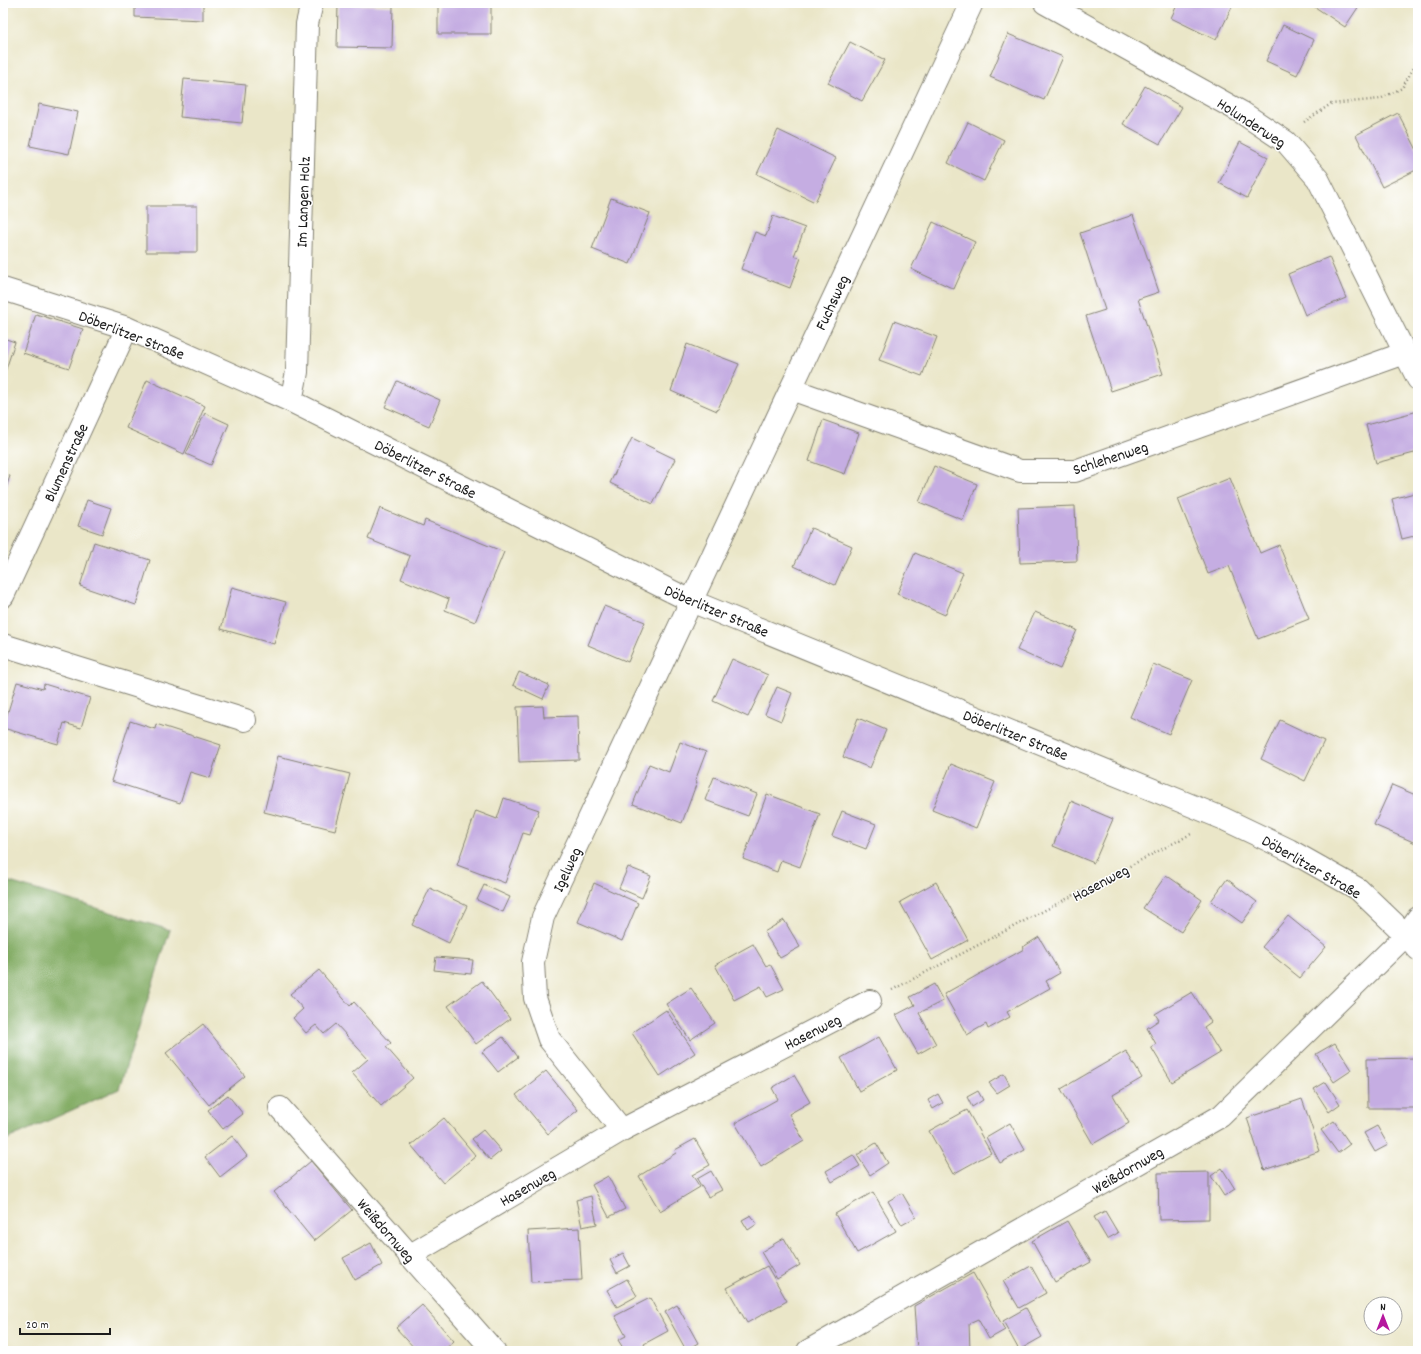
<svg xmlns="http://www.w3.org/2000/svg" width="1421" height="1354" font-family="Dekko,sans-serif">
<rect width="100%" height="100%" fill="#fff"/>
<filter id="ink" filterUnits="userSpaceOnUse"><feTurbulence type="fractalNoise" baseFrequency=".025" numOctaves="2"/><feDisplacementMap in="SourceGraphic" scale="8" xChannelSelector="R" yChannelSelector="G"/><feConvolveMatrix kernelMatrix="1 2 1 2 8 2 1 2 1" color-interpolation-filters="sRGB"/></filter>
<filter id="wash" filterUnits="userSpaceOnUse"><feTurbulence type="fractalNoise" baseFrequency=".012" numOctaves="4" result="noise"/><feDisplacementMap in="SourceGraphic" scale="16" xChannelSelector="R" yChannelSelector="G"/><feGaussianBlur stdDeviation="0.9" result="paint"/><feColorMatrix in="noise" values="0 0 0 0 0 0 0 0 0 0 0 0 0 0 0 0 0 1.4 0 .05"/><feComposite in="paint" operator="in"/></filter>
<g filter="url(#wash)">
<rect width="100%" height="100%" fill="#eae6c8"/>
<path fill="#82ac64" stroke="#4f6440" d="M3 880 170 930 119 1089 3 1141Z"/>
<g id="blocks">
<path fill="#c5ade2" d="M135 3H203V20L135 17Z
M438 3H491V34H438Z
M1178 3H1234L1216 40 1171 18Z
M1309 3H1361L1345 27Z
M338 4 393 6 392 48 337 47Z
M1283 25 1314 40 1297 75 1266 61Z
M1008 34 1063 57 1044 100 990 77Z
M850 42 885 60 862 101 828 83Z
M184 79 246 85 242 123 180 117Z
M1145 86 1182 107 1160 144 1123 124Z
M39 104 78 112 69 154 30 146Z
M1398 113 1418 152V169L1382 187 1356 135Z
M968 122 1004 140 984 181 948 163Z
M778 130 836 158 815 202 757 174Z
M1240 142 1268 157 1247 198 1219 183Z
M611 198 650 213 630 264 592 249Z
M146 206H197V252H146Z
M1133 215 1159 292 1138 299 1163 374 1111 391 1086 316 1105 310 1080 233Z
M773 216 805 228 794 256 801 258 790 288 741 269 755 232 766 236Z
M933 222 975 242 954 289 911 269Z
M1329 257 1346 298 1305 315 1288 274Z
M36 314 83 329 69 368 23 353Z
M894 321 937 337 922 376 879 360Z
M3 338 15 342 3 378Z
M687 344 739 364 717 411 671 391Z
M147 380 205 406 184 454 126 428Z
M397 381 440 400 429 426 385 407Z
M1418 411V452L1376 463 1366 425Z
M205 413 229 424 211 465 186 454Z
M823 420 859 433 845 474 809 461Z
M632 438 675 459 653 504 610 483Z
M934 466 977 484 963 520 919 502Z
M3 474 10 476 3 497Z
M1230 478 1260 553 1279 545 1309 619 1258 639 1229 566 1208 574 1178 499Z
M1418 492V535L1402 539 1392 499Z
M87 500 111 508 102 534 78 526Z
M1075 506 1077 561 1020 563 1018 508Z
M380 508 423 526 425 520 504 552 475 622 445 610 449 599 401 579 410 556 368 539Z
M811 528 852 546 835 585 794 566Z
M94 542 150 560 136 605 80 586Z
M915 553 963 573 945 615 897 594Z
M232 587 286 602 274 644 221 629Z
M604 606 645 622 628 662 588 645Z
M1035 612 1077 630 1060 669 1017 650Z
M732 659 768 675 748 717 713 701Z
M1153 664 1192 680 1169 734 1130 717Z
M519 672 549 685 543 699 513 685Z
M17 682 43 689 44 684 90 698 81 728 64 723 58 744 3 728Z
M777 687 792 693 781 721 765 714Z
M543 706 544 717 578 716 579 760 519 762 517 707Z
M858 718 886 730 870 768 843 757Z
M1280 720 1324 741 1305 781 1261 759Z
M130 721 155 729 156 724 221 745 210 778 190 772 180 803 111 781Z
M680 742 706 752 695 781 697 782 682 823 633 804 649 764 669 772Z
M278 756 350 774 335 830 264 812Z
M951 764 995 782 976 828 932 810Z
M714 777 757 794 748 816 705 800Z
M1392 785 1418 796V844L1374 825Z
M767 794 820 814 800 867 781 860 777 872 743 859Z
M504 798 539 810 530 835 523 833 505 883 457 865 476 811 497 819Z
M1071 801 1113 819 1094 863 1053 846Z
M842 811 876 824 866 849 832 836Z
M628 867 651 876 642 898 619 888Z
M1166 875 1202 900 1181 932 1143 908Z
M1227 879 1257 902 1242 923 1211 901Z
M936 882 968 940 932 960 900 902Z
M594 883 638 903 622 941 578 922Z
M484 885 510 897 503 912 477 900Z
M430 888 467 906 449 943 412 925Z
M1288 916 1326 947 1300 978 1262 947Z
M784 920 800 947 780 958 764 932Z
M1039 937 1060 973 1046 981 1050 988 1007 1012 1010 1017 988 1029 986 1024 967 1035 944 994 1024 949 1023 947Z
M753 944 766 966 770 964 784 989 767 997 761 986 734 1000 715 965Z
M436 957 473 960 471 974 434 970Z
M319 970 350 1006 354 1002 391 1043 386 1047 413 1078 381 1106 352 1073 368 1059 336 1024 324 1034 316 1025 306 1033 293 1018 303 1009 290 994Z
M482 981 510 1019 476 1044 448 1006Z
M934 984 943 1001 919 1013 936 1044 918 1054 896 1015 915 1005 910 997Z
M691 988 715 1023 690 1040 666 1004Z
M1192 992 1211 1022 1204 1027 1220 1053 1172 1082 1151 1047 1156 1044 1147 1028 1159 1020 1155 1014Z
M666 1010 695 1053 660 1076 632 1033Z
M203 1024 245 1076 209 1105 166 1053Z
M503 1037 518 1057 498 1072 482 1052Z
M879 1037 897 1070 859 1091 841 1058Z
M1335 1043 1352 1070 1334 1082 1316 1054Z
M1126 1051 1142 1078 1113 1095 1129 1123 1093 1144 1061 1089Z
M1416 1058 1417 1108H1368L1367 1059Z
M546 1071 578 1110 548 1134 516 1095Z
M1004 1074 1010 1085 997 1093 989 1083Z
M794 1075 810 1102 789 1114 804 1141 761 1167 735 1123 778 1099 772 1088Z
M1326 1082 1340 1104 1329 1112 1314 1089Z
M978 1091 983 1100 972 1107 967 1097Z
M938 1094 943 1103 933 1109 928 1100Z
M228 1095 243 1114 223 1129 208 1110Z
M1302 1099 1320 1151 1264 1170 1247 1118Z
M967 1110 991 1153 953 1174 929 1131Z
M444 1118 476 1156 443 1183 411 1145Z
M1334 1121 1350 1144 1338 1153 1321 1130Z
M1010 1123 1025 1150 1000 1163 986 1137Z
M1377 1126 1388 1145 1375 1152 1364 1133Z
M483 1130 501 1151 490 1160 472 1139Z
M232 1136 247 1156 220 1177 205 1157Z
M695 1139 710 1165 692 1175 700 1187 660 1211 639 1176 676 1153 675 1150Z
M876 1143 888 1163 870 1175 857 1155Z
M853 1155 860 1166 832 1182 826 1171Z
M311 1161 352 1210 314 1241 274 1192Z
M1222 1168 1235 1189 1224 1196 1211 1176Z
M711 1171 722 1190 708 1197 697 1179Z
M1209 1172V1219L1159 1220 1158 1173Z
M608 1176 625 1209 609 1217 592 1185Z
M873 1192 896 1231 857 1253 835 1214Z
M902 1193 916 1217 902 1225 888 1201Z
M591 1196 597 1224 582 1227 576 1200Z
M1105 1211 1118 1233 1107 1239 1094 1217Z
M751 1215 757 1224 748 1230 742 1220Z
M1067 1221 1091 1262 1055 1282 1032 1241Z
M579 1228 582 1280 531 1282 528 1231Z
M784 1238 800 1265 777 1279 761 1252Z
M371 1243 382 1265 355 1280 343 1258Z
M623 1253 630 1266 617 1273 610 1260Z
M767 1266 787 1301 747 1323 727 1288Z
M1031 1266 1046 1293 1019 1308 1003 1281Z
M973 1273 1005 1330 989 1339 978 1319 969 1323 970 1351H917L914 1306Z
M627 1279 637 1296 617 1307 607 1290Z
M650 1298 668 1331 644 1344 646 1349 642 1351H625L618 1340 626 1336 615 1316Z
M422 1305 454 1341 443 1351H417L396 1328Z
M677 1305 698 1343 686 1350 665 1312Z
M1026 1308 1042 1337 1019 1350 1003 1321Z"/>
</g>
</g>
<g filter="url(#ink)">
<use href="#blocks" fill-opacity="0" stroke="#838172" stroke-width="1"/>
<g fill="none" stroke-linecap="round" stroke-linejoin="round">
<defs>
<path id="minor" d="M1045 3 1241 112 1286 142 1318 179 1418 379
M3 289 127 328 291 401 691 601 1222 818 1289 850 1358 889 1406 935 1418 949
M791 389 1020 471H1075L1405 353
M291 401 297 372 307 24 312 3
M3 596 127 328
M3 645 245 720
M280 1108 494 1351
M622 1130 549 1039 535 998 533 962 543 917 972 3
M409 1256 622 1130 870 1001
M808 1351 1221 1116 1406 935 1418 918"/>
</defs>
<use href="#minor" stroke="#838172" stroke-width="24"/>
<path stroke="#838172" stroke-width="2.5" stroke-dasharray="1 3" stroke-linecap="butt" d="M1304 122 1331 104 1380 99 1402 88 1418 60
M892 990 1191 834"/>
<use href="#minor" stroke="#fff" stroke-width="22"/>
</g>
</g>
<g text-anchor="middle" stroke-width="3" stroke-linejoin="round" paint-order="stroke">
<g font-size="16" fill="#1c1c1c" stroke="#fff">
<text transform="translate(1252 122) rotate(33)" y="6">Holunderweg</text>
<text transform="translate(302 202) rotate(-88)" y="6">Im Langen Holz</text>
<text transform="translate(831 302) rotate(-65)" y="6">Fuchsweg</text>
<text transform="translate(132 334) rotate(21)" y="6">Döberlitzer Straße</text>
<text transform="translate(1110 457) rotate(-18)" y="6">Schlehenweg</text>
<text transform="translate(65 462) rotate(-65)" y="6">Blumenstraße</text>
<text transform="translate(426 468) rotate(27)" y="6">Döberlitzer Straße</text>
<text transform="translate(717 610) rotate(23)" y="6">Döberlitzer Straße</text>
<text transform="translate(1016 734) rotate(22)" y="6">Döberlitzer Straße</text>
<text transform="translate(1312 866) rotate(30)" y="6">Döberlitzer Straße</text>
<text transform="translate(566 869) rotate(-65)" y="6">Igelweg</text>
<text transform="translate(1100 882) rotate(-28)" y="6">Hasenweg</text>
<text transform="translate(812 1031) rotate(-27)" y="6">Hasenweg</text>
<text transform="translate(1127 1169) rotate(-30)" y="6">Weißdornweg</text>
<text transform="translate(527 1186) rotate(-30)" y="6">Hasenweg</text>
<text transform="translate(387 1230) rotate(49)" y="6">Weißdornweg</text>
</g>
</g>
<rect width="1421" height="1354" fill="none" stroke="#fff" stroke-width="16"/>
<g transform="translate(1383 1316)"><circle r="19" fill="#ffffff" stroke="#a4a4a4"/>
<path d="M0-3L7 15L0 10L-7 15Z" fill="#b5179e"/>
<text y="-6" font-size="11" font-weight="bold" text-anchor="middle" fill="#1c1c1c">N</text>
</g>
<path d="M20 1328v6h90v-6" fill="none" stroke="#1c1c1c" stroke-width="2"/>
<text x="26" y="1328" font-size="12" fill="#1c1c1c" stroke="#ffffff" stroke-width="3" paint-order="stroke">20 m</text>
</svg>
